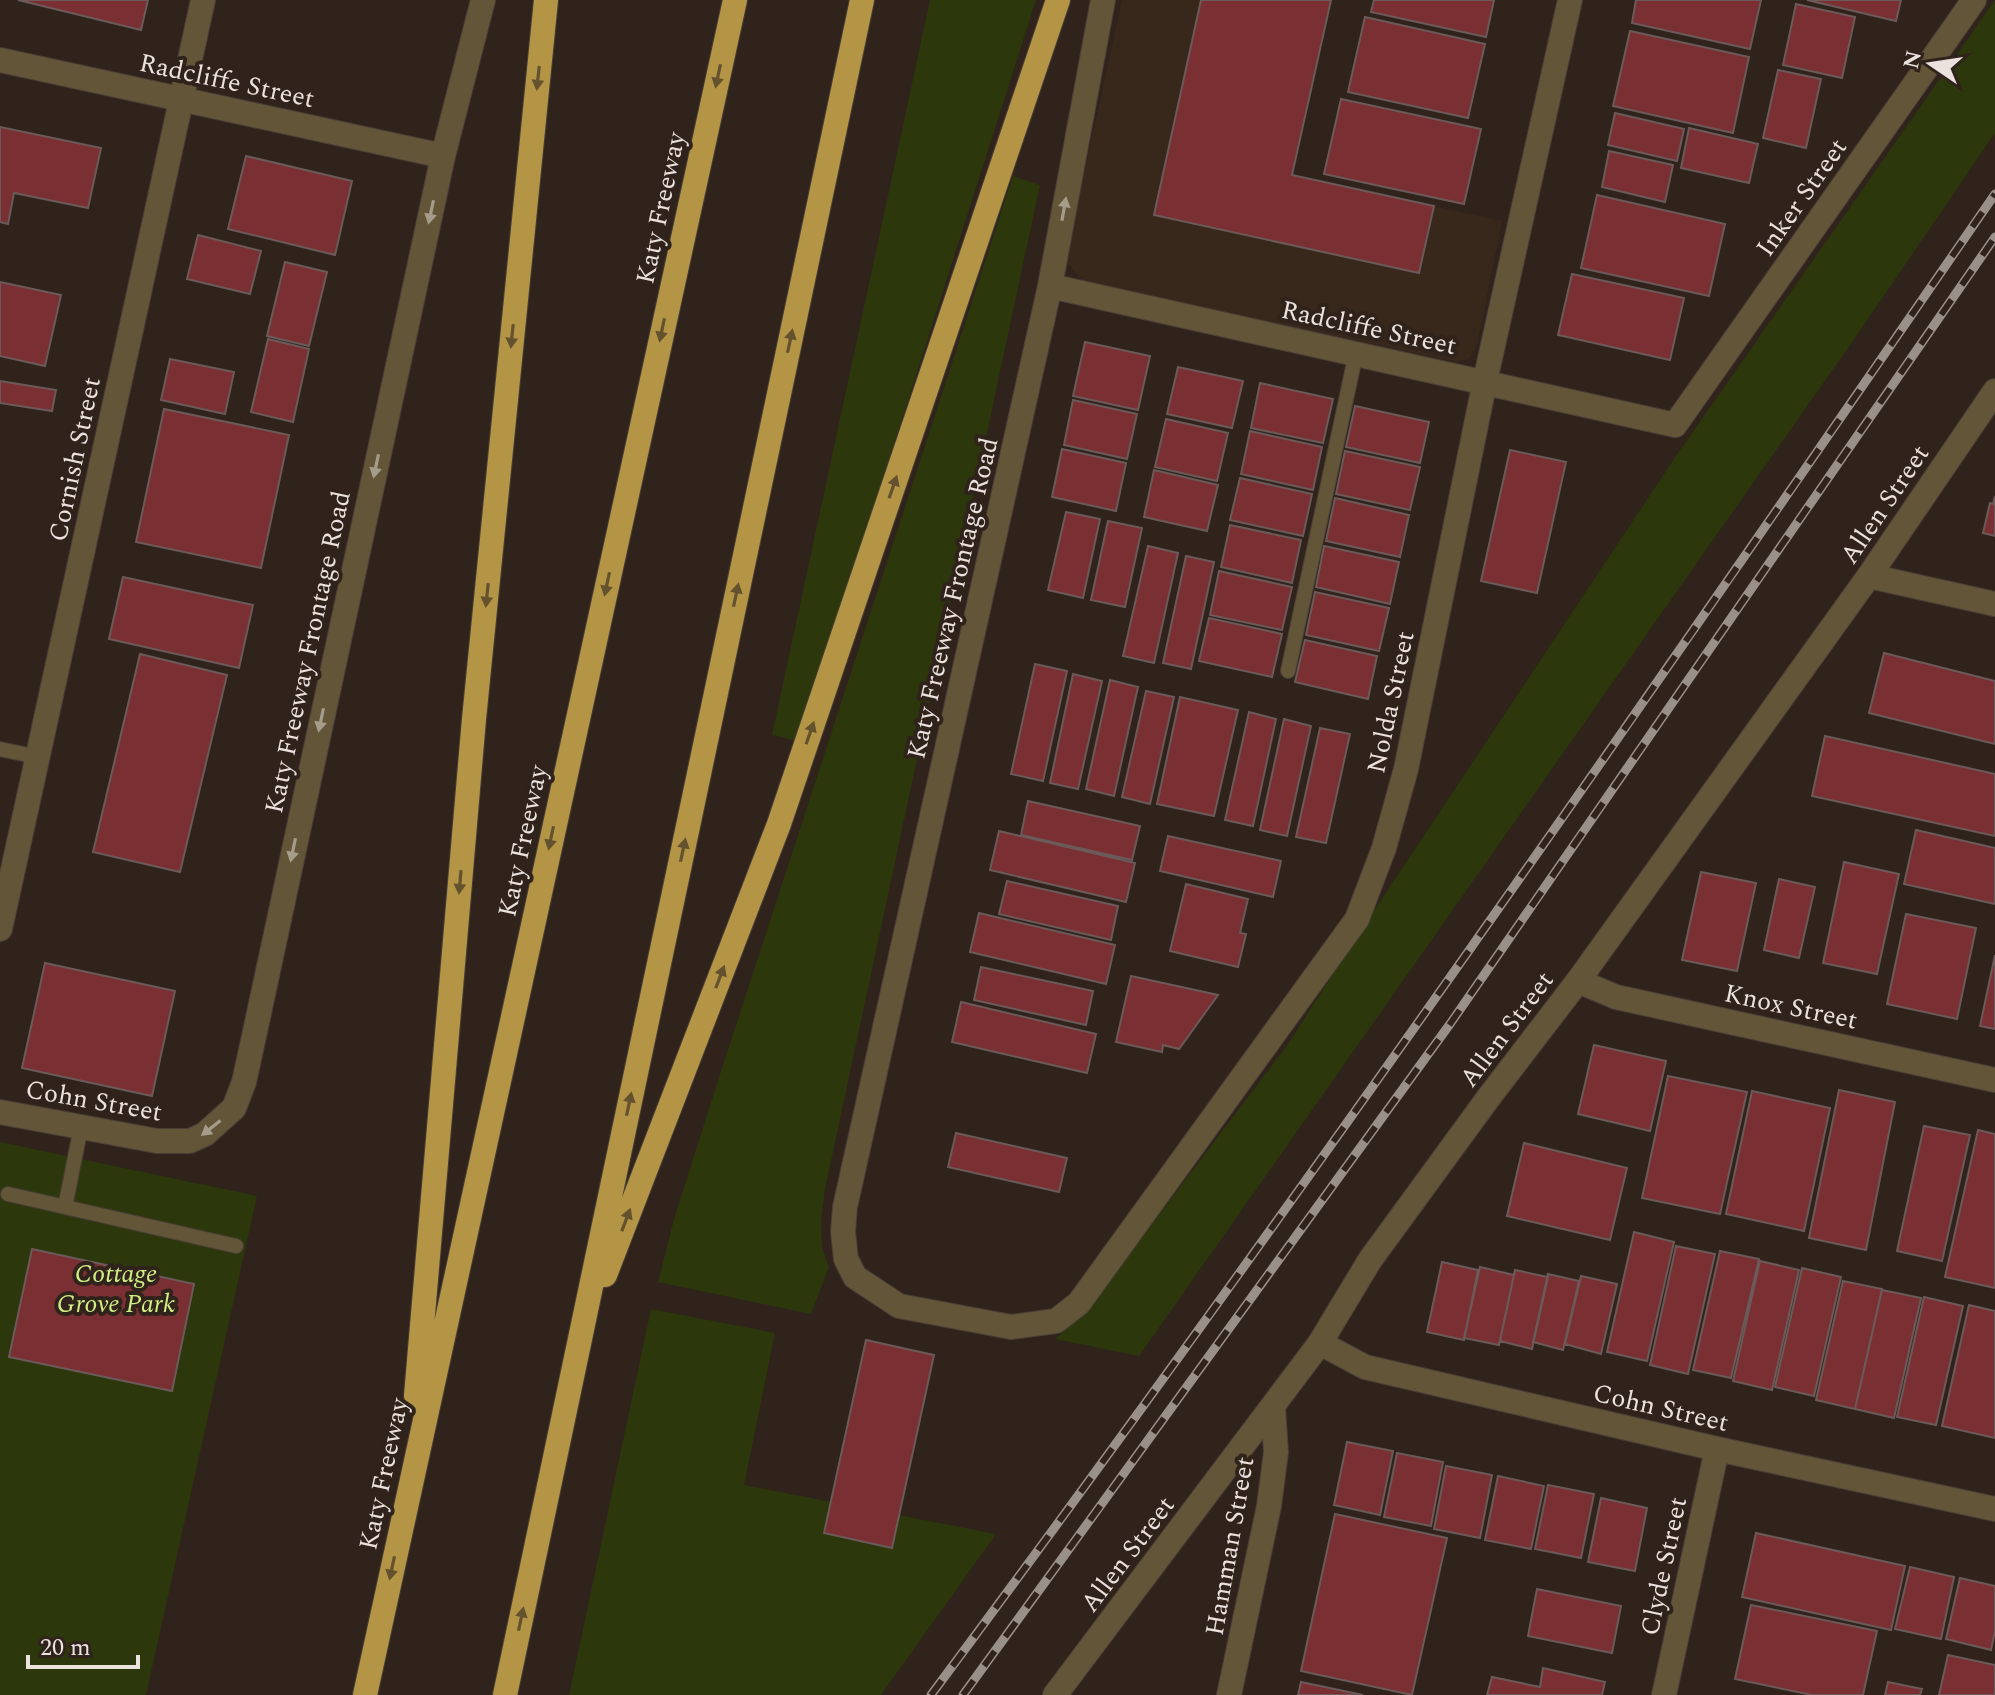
<svg xmlns="http://www.w3.org/2000/svg" width="1995" height="1695" font-family="Spectral,serif">
<rect width="100%" height="100%" fill="#2f231c"/>
<path fill="#38271b" d="M1122 0H1331L1292 175 1502 221 1477 346 1469 359 1456 362 1084 282 1068 264V247Z"/>
<path fill="#2d370c" d="M930 0H1036L874 507 797 741 772 735Z
M1995 0V133L1855 338 1139 1356 1055 1339 1085 1313 1288 1044 1371 915 1676 456Z
M1013 176 1040 185 825 1189 821 1221 822 1248 829 1267 811 1314 658 1282 674 1219 722 1068Z
M0 1142 257 1196 146 1695H0Z
M651 1309 775 1333 744 1485 996 1534 881 1695H569Z"/>
<path fill="#7a2f32" stroke="#6b5a59" stroke-width="2" d="M18 0H148L141 30Z
M1201 0H1331L1292 175 1434 206 1419 273 1154 215Z
M1374 0H1494L1486 37 1371 12Z
M1636 0H1761L1750 49 1632 23Z
M1807 0H1901L1896 21Z
M1796 4 1855 17 1842 78 1783 65Z
M1365 17 1485 44 1468 118 1348 92Z
M1630 31 1749 57 1733 133 1613 106Z
M1778 70 1821 79 1806 148 1763 138Z
M1341 99 1481 129 1464 204 1324 174Z
M1615 113 1684 129 1677 161 1608 145Z
M0 127 101 148 88 208 14 193 8 224 0 222Z
M1689 128 1758 144 1749 183 1681 168Z
M1609 151 1673 165 1665 202 1602 187Z
M246 156 352 181 335 255 228 229Z
M1597 195 1725 224 1709 296 1581 268Z
M198 235 261 251 250 294 187 279Z
M285 262 327 272 309 346 267 336Z
M1572 274 1684 298 1670 360 1558 335Z
M0 282 61 295 45 366 0 356Z
M268 339 309 349 293 422 251 412Z
M1085 342 1150 356 1138 410 1073 396Z
M170 359 234 372 225 414 161 400Z
M1178 367 1243 381 1232 428 1167 414Z
M0 381 56 390 52 411 0 403Z
M1260 383 1333 399 1323 443 1251 428Z
M1073 400 1137 414 1127 459 1064 445Z
M1355 406 1429 422 1420 463 1346 447Z
M164 409 289 435 261 568 136 542Z
M1166 419 1228 433 1217 481 1155 467Z
M1250 431 1322 447 1313 490 1241 474Z
M1062 449 1126 463 1116 511 1052 497Z
M1510 450 1566 462 1537 593 1481 581Z
M1345 451 1420 467 1410 510 1336 494Z
M1154 470 1218 485 1207 531 1144 517Z
M1240 478 1312 494 1303 536 1230 520Z
M1995 496V536L1983 533 1990 503 1993 504Z
M1335 498 1409 515 1400 557 1326 541Z
M1066 512 1100 519 1083 598 1048 590Z
M1108 521 1142 528 1125 607 1091 600Z
M1230 525 1301 540 1292 583 1221 567Z
M1148 546 1178 553 1154 663 1123 656Z
M1324 546 1399 562 1390 604 1316 587Z
M1186 556 1214 562 1191 669 1163 663Z
M1219 571 1292 587 1282 630 1210 615Z
M123 577 253 605 239 668 109 639Z
M1315 592 1389 608 1379 651 1306 635Z
M1209 618 1282 634 1272 677 1199 661Z
M1305 640 1377 656 1368 699 1295 682Z
M1884 653 1995 681V744L1869 713Z
M140 654 227 675 180 872 93 852Z
M1035 664 1067 671 1043 781 1011 774Z
M1073 674 1102 681 1078 789 1050 783Z
M1110 680 1138 687 1114 796 1086 789Z
M1146 691 1174 697 1150 804 1122 797Z
M1180 697 1238 710 1214 816 1157 804Z
M1249 712 1276 719 1253 826 1225 820Z
M1284 719 1311 726 1287 836 1260 830Z
M1320 728 1350 734 1326 843 1296 837Z
M1825 736 1995 774V836L1812 796Z
M1028 801 1140 826 1132 860 1021 835Z
M1916 830 1995 848V904L1904 884Z
M999 831 1135 863 1126 902 990 870Z
M1168 836 1281 861 1273 897 1160 871Z
M1844 862 1899 874 1877 974 1823 963Z
M1701 872 1756 883 1737 971 1682 960Z
M1779 879 1815 887 1799 958 1764 950Z
M1007 881 1118 906 1111 940 999 914Z
M1186 884 1248 899 1240 933 1246 934 1238 967 1170 951Z
M979 913 1115 945 1106 984 970 952Z
M1906 914 1976 928 1957 1019 1887 1004Z
M1995 955V1029L1980 1026Z
M45 963 175 991 152 1096 22 1068Z
M981 967 1093 991 1086 1025 974 1000Z
M1131 976 1218 995 1179 1049 1163 1045 1162 1052 1116 1042Z
M961 1002 1096 1034 1087 1073 952 1042Z
M1594 1045 1666 1061 1650 1131 1578 1114Z
M1668 1076 1747 1092 1720 1214 1642 1198Z
M1839 1090 1895 1102 1866 1250 1809 1238Z
M1752 1091 1830 1108 1804 1231 1726 1214Z
M1924 1126 1970 1135 1942 1261 1897 1251Z
M1978 1130 1995 1134V1288L1945 1277Z
M956 1133 1067 1158 1059 1192 948 1167Z
M1524 1143 1627 1168 1610 1240 1507 1216Z
M1634 1232 1674 1242 1647 1361 1607 1352Z
M1676 1246 1715 1254 1688 1374 1650 1365Z
M32 1249 194 1284 172 1391 9 1357Z
M1720 1251 1759 1259 1731 1378 1693 1370Z
M1760 1261 1799 1270 1772 1390 1733 1381Z
M1442 1262 1478 1270 1464 1340 1427 1332Z
M1480 1267 1514 1275 1499 1345 1464 1338Z
M1802 1268 1841 1277 1814 1396 1775 1387Z
M1515 1270 1548 1277 1532 1349 1500 1341Z
M1548 1274 1579 1281 1563 1350 1533 1342Z
M1581 1276 1617 1284 1601 1354 1565 1344Z
M1843 1281 1882 1289 1855 1409 1816 1400Z
M1882 1290 1921 1298 1894 1418 1855 1409Z
M1924 1297 1963 1306 1936 1425 1897 1417Z
M1969 1305 1995 1311V1438L1942 1426Z
M866 1340 934 1355 892 1548 824 1533Z
M1347 1442 1393 1451 1380 1515 1334 1505Z
M1397 1453 1443 1462 1431 1526 1384 1517Z
M1446 1466 1492 1475 1480 1538 1434 1529Z
M1498 1476 1544 1486 1531 1549 1485 1540Z
M1548 1485 1594 1494 1581 1558 1535 1549Z
M1601 1498 1647 1508 1635 1571 1588 1562Z
M1335 1514 1447 1538 1412 1695 1301 1671Z
M1756 1533 1905 1566 1891 1630 1742 1597Z
M1910 1567 1954 1577 1941 1639 1895 1629Z
M1960 1578 1995 1586V1631L1991 1650 1946 1639Z
M1537 1589 1621 1606 1612 1653 1528 1636Z
M1751 1605 1877 1631 1863 1695H1812L1735 1679Z
M1948 1655 1995 1665V1695H1939Z
M1543 1668 1605 1682 1602 1695H1487L1492 1677 1540 1687Z
M1301 1682 1363 1695H1298Z
M1888 1682 1922 1689 1920 1695H1885Z"/>
<g fill="none" stroke-linecap="round" stroke-linejoin="round">
<defs>
<path id="service" d="M1288 671 1356 353
M0 749 38 757
M8 1194 236 1246
M65 1207 81 1127"/>
<path id="minor" d="M1103 0 1050 286 845 1207 843 1232 846 1259 855 1277 899 1306 1011 1327 1056 1321 1079 1303 1357 919 1384 848 1406 769 1485 381 1570 0
M0 60 443 156
M1050 286 1675 425 1974 0
M1869 576 1995 604
M0 929 203 0
M1578 981 1616 997 1995 1080
M0 1112 157 1141H190L205 1134 234 1108 244 1082 256 1027 443 156 483 0
M1320 1343 1365 1367 1717 1449 1995 1509
M1055 1695 1320 1343 1370 1260 1489 1097 1578 981 1869 576 1995 391
M1229 1695 1269 1506 1276 1452 1273 1407
M1664 1695 1717 1449"/>
<path id="motorway" d="M605 1275 779 824 1058 0
M416 1396 474 719 546 0
M365 1695 735 0
M505 1695 862 0"/>
</defs>
<use href="#service" stroke="#493e37" stroke-width="16"/>
<use href="#minor" stroke="#493e37" stroke-width="26"/>
<use href="#motorway" stroke="#493e37" stroke-width="26"/>
<use href="#service" stroke="#625538" stroke-width="14"/>
<use href="#minor" stroke="#625538" stroke-width="24"/>
<use href="#motorway" stroke="#b49546" stroke-width="24"/>
<defs>
<path id="rail" d="M931 1695C1297 1203 1647 699 1995 194
M963 1695 1450 1024 1995 237"/>
</defs>
<use href="#rail" stroke="#9a908a" stroke-width="9"/>
<use href="#rail" stroke="#2f231c" stroke-width="6" stroke-dasharray="18" stroke-linecap="butt"/>
</g>
<defs><path id="oneway-solid" d="M-6-.8H1V-3.2L6.5 0L1 3.2V.8H-6Z" transform="scale(2)"/></defs>
<g fill="#64512d">
<use href="#oneway-solid" transform="translate(718 76) rotate(102)"/>
<use href="#oneway-solid" transform="translate(538 78) rotate(96)"/>
<use href="#oneway-solid" transform="translate(662 330) rotate(102)"/>
<use href="#oneway-solid" transform="translate(512 336) rotate(96)"/>
<use href="#oneway-solid" transform="translate(790 341) rotate(-78)"/>
<use href="#oneway-solid" transform="translate(893 487) rotate(-71)"/>
<use href="#oneway-solid" transform="translate(607 584) rotate(102)"/>
<use href="#oneway-solid" transform="translate(487 595) rotate(96)"/>
<use href="#oneway-solid" transform="translate(736 595) rotate(-78)"/>
<use href="#oneway-solid" transform="translate(810 733) rotate(-71)"/>
<use href="#oneway-solid" transform="translate(551 838) rotate(102)"/>
<use href="#oneway-solid" transform="translate(683 850) rotate(-78)"/>
<use href="#oneway-solid" transform="translate(460 882) rotate(95)"/>
<use href="#oneway-solid" transform="translate(720 977) rotate(-69)"/>
<use href="#oneway-solid" transform="translate(629 1104) rotate(-78)"/>
<use href="#oneway-solid" transform="translate(626 1220) rotate(-69)"/>
<use href="#oneway-solid" transform="translate(392 1568) rotate(102)"/>
<use href="#oneway-solid" transform="translate(521 1619) rotate(-78)"/>
</g>
<g fill="#a69c8a">
<use href="#oneway-solid" transform="translate(1064 209) rotate(-80)"/>
<use href="#oneway-solid" transform="translate(431 212) rotate(102)"/>
<use href="#oneway-solid" transform="translate(376 466) rotate(102)"/>
<use href="#oneway-solid" transform="translate(321 720) rotate(102)"/>
<use href="#oneway-solid" transform="translate(293 850) rotate(102)"/>
<use href="#oneway-solid" transform="translate(211 1128) rotate(142)"/>
</g>
<g text-anchor="middle" stroke-width="8" stroke-linejoin="round" paint-order="stroke">
<g font-size="26" fill="#ebe2dd" stroke="#2f231c">
<text transform="translate(227 80) rotate(12)" y="9">Radcliffe Street</text>
<text transform="translate(1801 197) rotate(-55)" y="9">Inker Street</text>
<text transform="translate(660 208) rotate(-78)" y="9">Katy Freeway</text>
<text transform="translate(1369 327) rotate(12)" y="9">Radcliffe Street</text>
<text transform="translate(74 459) rotate(-78)" y="9">Cornish Street</text>
<text transform="translate(1884 504) rotate(-56)" y="9">Allen Street</text>
<text transform="translate(952 598) rotate(-77)" y="9">Katy Freeway Frontage Road</text>
<text transform="translate(307 652) rotate(-78)" y="9">Katy Freeway Frontage Road</text>
<text transform="translate(1390 702) rotate(-78)" y="9">Nolda Street</text>
<text transform="translate(522 841) rotate(-78)" y="9">Katy Freeway</text>
<text transform="translate(1791 1006) rotate(12)" y="9">Knox Street</text>
<text transform="translate(1506 1029) rotate(-53)" y="9">Allen Street</text>
<text transform="translate(94 1100) rotate(10)" y="9">Cohn Street</text>
<text transform="translate(1661 1407) rotate(13)" y="9">Cohn Street</text>
<text transform="translate(383 1474) rotate(-78)" y="9">Katy Freeway</text>
<text transform="translate(1229 1546) rotate(-80)" y="9">Hamman Street</text>
<text transform="translate(1127 1554) rotate(-53)" y="9">Allen Street</text>
<text transform="translate(1663 1566) rotate(-78)" y="9">Clyde Street</text>
</g>
<g font-size="26" font-style="italic" fill="#d1ed83" stroke="#2f231c">
<text x="116" y="1282">Cottage<tspan x="116" dy="30">Grove Park</tspan></text>
</g>
</g>
<g transform="translate(1931 64) rotate(283)" stroke="#2f231c" stroke-width="6" paint-order="stroke">
<path d="M0-6L14 30L0 20L-14 30Z" fill="#ebe2dd"/>
<text y="-12" font-size="22" font-weight="bold" text-anchor="middle" fill="#ebe2dd">N</text>
</g>
<path d="M28 1655v12h110v-12" fill="none" stroke="#ebe2dd" stroke-width="4"/>
<text x="40" y="1655" font-size="24" fill="#ebe2dd" stroke="#2f231c" stroke-width="6" paint-order="stroke">20 m</text>
</svg>
